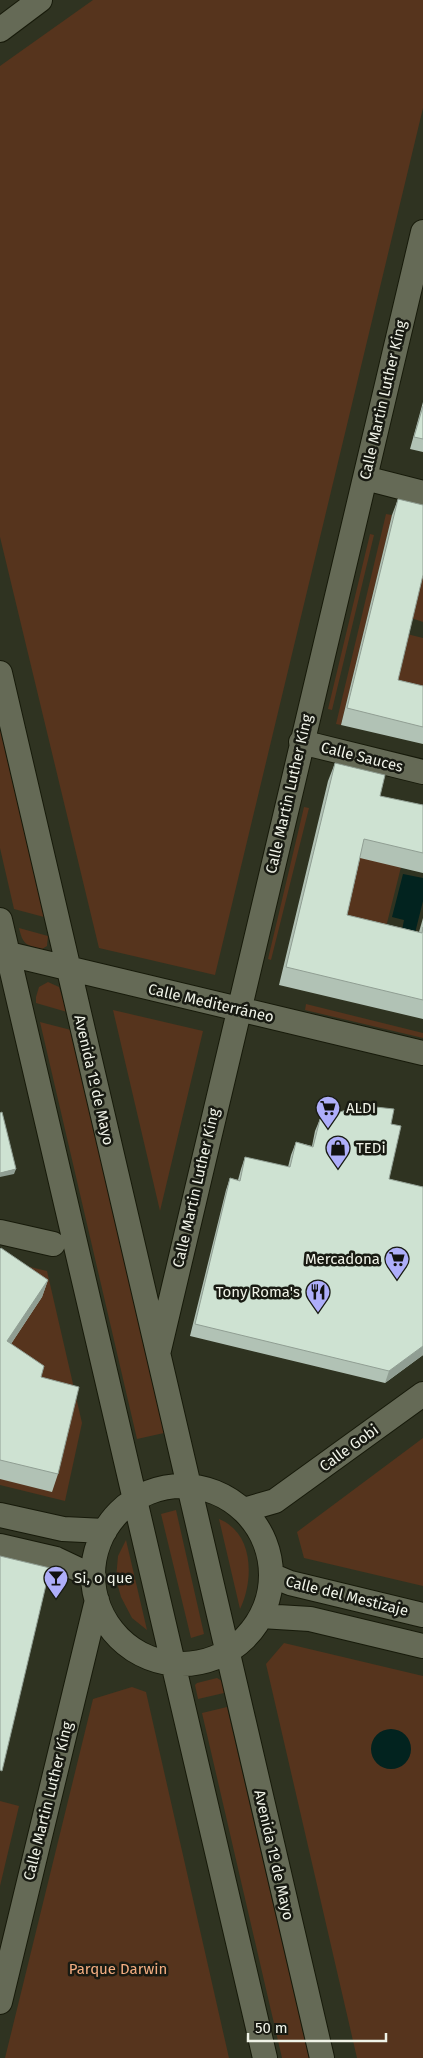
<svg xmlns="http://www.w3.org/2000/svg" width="423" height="2058" font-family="'Fira Sans',sans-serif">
<rect width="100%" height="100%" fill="#2f3321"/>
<path fill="#56341d" d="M93 0H423V108L215 975 99 948 0 537V66Z
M386 514 392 515 341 725 336 724Z
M370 534 374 535 332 710 328 709Z
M423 566V622L411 618Z
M407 634 423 638V704L392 696Z
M0 728 44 917 14 909 0 848Z
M304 807 309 808 271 960 268 959Z
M358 857 401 867 382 943 340 933Z
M19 928 48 936 47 946 42 949C26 945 23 945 19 928Z
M48 982 59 987 67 1012 36 1003V997L39 987Z
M306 1004 423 1033V1038L305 1010Z
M113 1010 203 1031 160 1211Z
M40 1022 71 1030 164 1433 137 1439Z
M0 1260 47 1271 82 1423 65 1501 0 1485Z
M423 1438V1586L304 1558 297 1532Z
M176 1510 204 1634 191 1638 161 1514Z
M219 1519C254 1533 254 1580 240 1609Z
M126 1540 147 1630 132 1618 121 1597 116 1579 118 1556Z
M284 1643 423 1676V2058H357L266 1664Z
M217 1678 222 1681 224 1693 198 1699 195 1685 197 1683Z
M132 1687 146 1692 229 2058H5L93 1699Z
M227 1707 309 2058H282L202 1713Z
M0 1801 19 1806 0 1886Z"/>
<path fill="#02231f" d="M403 874 423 878V901L415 933 402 930 404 920 392 917Z
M371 1749a20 20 0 1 1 40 0a20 20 0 1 1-40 0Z"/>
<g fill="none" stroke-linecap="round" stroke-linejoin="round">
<defs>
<path id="minor" d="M0 30 40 0
M365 478 423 493
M0 673C107 1135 214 1597 322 2058
M301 742 423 772
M0 920 265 2058
M0 952 423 1053
M0 1232 53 1244
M159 1350 423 232
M93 1575a89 89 0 1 1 178 0a89 89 0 1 1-178 0Z
M244 1510 275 1501 423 1394
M0 1515 63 1529 105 1531
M0 1546 56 1559 94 1577
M271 1575 290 1583 423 1615
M261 1616 310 1619 423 1646
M0 2002 97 1600"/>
</defs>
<use href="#minor" stroke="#171a0a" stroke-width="26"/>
<use href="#minor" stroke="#656a56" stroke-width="24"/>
</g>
<path fill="#b1c2b5" d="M423 402V452L410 449Z
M398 499V680L423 686V744L341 725 392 515Z
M335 763 380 796 423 805V873L360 858 347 915 419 932 423 918V1019L279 985 328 781Z
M320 1119 391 1124 389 1179 423 1187V1355L385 1383 190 1336 226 1190 230 1178 238 1180 241 1169 245 1157 288 1167 291 1155 296 1142 312 1146 315 1131Z
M0 1249 48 1280 42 1297 11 1344 41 1377 58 1474 52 1492 0 1479Z"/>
<path fill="#909e93" d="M16 1169 14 1174 0 1177V1173Z
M48 1280 42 1297 1 1359 7 1341Z
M423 1346V1355L385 1383 389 1371Z"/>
<path fill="#cee2d2" stroke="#909e93" d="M423 406V439L414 437Z
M398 499 423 505V575L398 680 423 686V727L347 708Z
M335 763 385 775 380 796 423 805V853L364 839 347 915 422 933 423 927V1000L286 967Z
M366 1106 394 1109 391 1124 401 1126 389 1179 423 1187V1346L389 1371 195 1324 230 1178 240 1181 245 1157 290 1167 296 1142 313 1147 320 1119 343 1111Z
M2 1112 16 1169 0 1173V1113Z
M1 1248 48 1280 7 1341 44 1366 41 1377 79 1387 58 1474 0 1460V1249Z
M0 1556 50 1568 2 1771 0 1770Z"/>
<defs>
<symbol id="supermarket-pin" viewBox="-11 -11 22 30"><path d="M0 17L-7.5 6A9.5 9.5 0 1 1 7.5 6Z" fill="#aeaefa" stroke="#181a12"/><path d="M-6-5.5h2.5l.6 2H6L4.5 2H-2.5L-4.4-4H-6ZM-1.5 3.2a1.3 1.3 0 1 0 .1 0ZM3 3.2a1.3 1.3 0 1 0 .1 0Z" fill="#111"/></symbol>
<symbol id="shop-pin" viewBox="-11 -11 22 30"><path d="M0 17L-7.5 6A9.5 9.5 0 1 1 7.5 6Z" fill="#aeaefa" stroke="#181a12"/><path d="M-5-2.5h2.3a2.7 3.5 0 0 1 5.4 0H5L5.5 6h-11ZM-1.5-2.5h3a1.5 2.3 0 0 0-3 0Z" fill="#111"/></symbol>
<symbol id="restaurant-pin" viewBox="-11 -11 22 30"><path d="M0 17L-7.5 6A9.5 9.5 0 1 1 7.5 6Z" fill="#aeaefa" stroke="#181a12"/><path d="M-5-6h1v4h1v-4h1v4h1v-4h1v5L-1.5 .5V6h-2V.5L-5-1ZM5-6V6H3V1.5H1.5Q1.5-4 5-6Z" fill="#111"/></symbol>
<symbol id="bar-pin" viewBox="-11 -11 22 30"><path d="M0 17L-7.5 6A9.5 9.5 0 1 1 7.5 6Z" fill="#aeaefa" stroke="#181a12"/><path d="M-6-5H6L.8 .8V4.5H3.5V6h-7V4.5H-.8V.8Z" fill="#111"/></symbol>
</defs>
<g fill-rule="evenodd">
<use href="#supermarket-pin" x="314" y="1094" width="28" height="38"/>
<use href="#shop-pin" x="324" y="1134" width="28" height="38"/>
<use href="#supermarket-pin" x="383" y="1245" width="28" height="38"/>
<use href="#restaurant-pin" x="304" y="1278" width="28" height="38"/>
<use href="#bar-pin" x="42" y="1564" width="28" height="38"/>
</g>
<g text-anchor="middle" stroke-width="5" stroke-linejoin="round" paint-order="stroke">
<g font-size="15" fill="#f0f3e8" stroke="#181a12">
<text transform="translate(383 400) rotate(-77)" y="5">Calle Martin Luther King</text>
<text transform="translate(362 757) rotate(14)" y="5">Calle Sauces</text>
<text transform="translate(289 794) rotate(-77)" y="5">Calle Martin Luther King</text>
<text transform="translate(211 1003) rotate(13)" y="5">Calle Mediterráneo</text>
<text transform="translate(94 1080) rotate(77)" y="5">Avenida 1º de Mayo</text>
<text transform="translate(196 1188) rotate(-77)" y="5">Calle Martin Luther King</text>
<text transform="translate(349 1448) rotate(-36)" y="5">Calle Gobi</text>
<text transform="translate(347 1596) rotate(14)" y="5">Calle del Mestizaje</text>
<text transform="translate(48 1801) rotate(-76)" y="5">Calle Martin Luther King</text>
<text transform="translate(274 1855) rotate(77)" y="5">Avenida 1º de Mayo</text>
</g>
<g font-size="15" fill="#f0f3e8" stroke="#181a12" text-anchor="start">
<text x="346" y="1113">ALDI</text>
<text x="356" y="1153">TEDi</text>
<text x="380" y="1264" text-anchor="end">Mercadona</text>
<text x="300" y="1297" text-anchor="end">Tony Roma's</text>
<text x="74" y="1583">Si, o que</text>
</g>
<g font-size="15" fill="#f4ae82" stroke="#181a12">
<text x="118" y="1974">Parque Darwin</text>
</g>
</g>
<path d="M248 2033v8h138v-8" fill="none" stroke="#f0f3e8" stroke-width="2.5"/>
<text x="255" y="2033" font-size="15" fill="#f0f3e8" stroke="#181a12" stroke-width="4" paint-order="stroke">50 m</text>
</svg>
